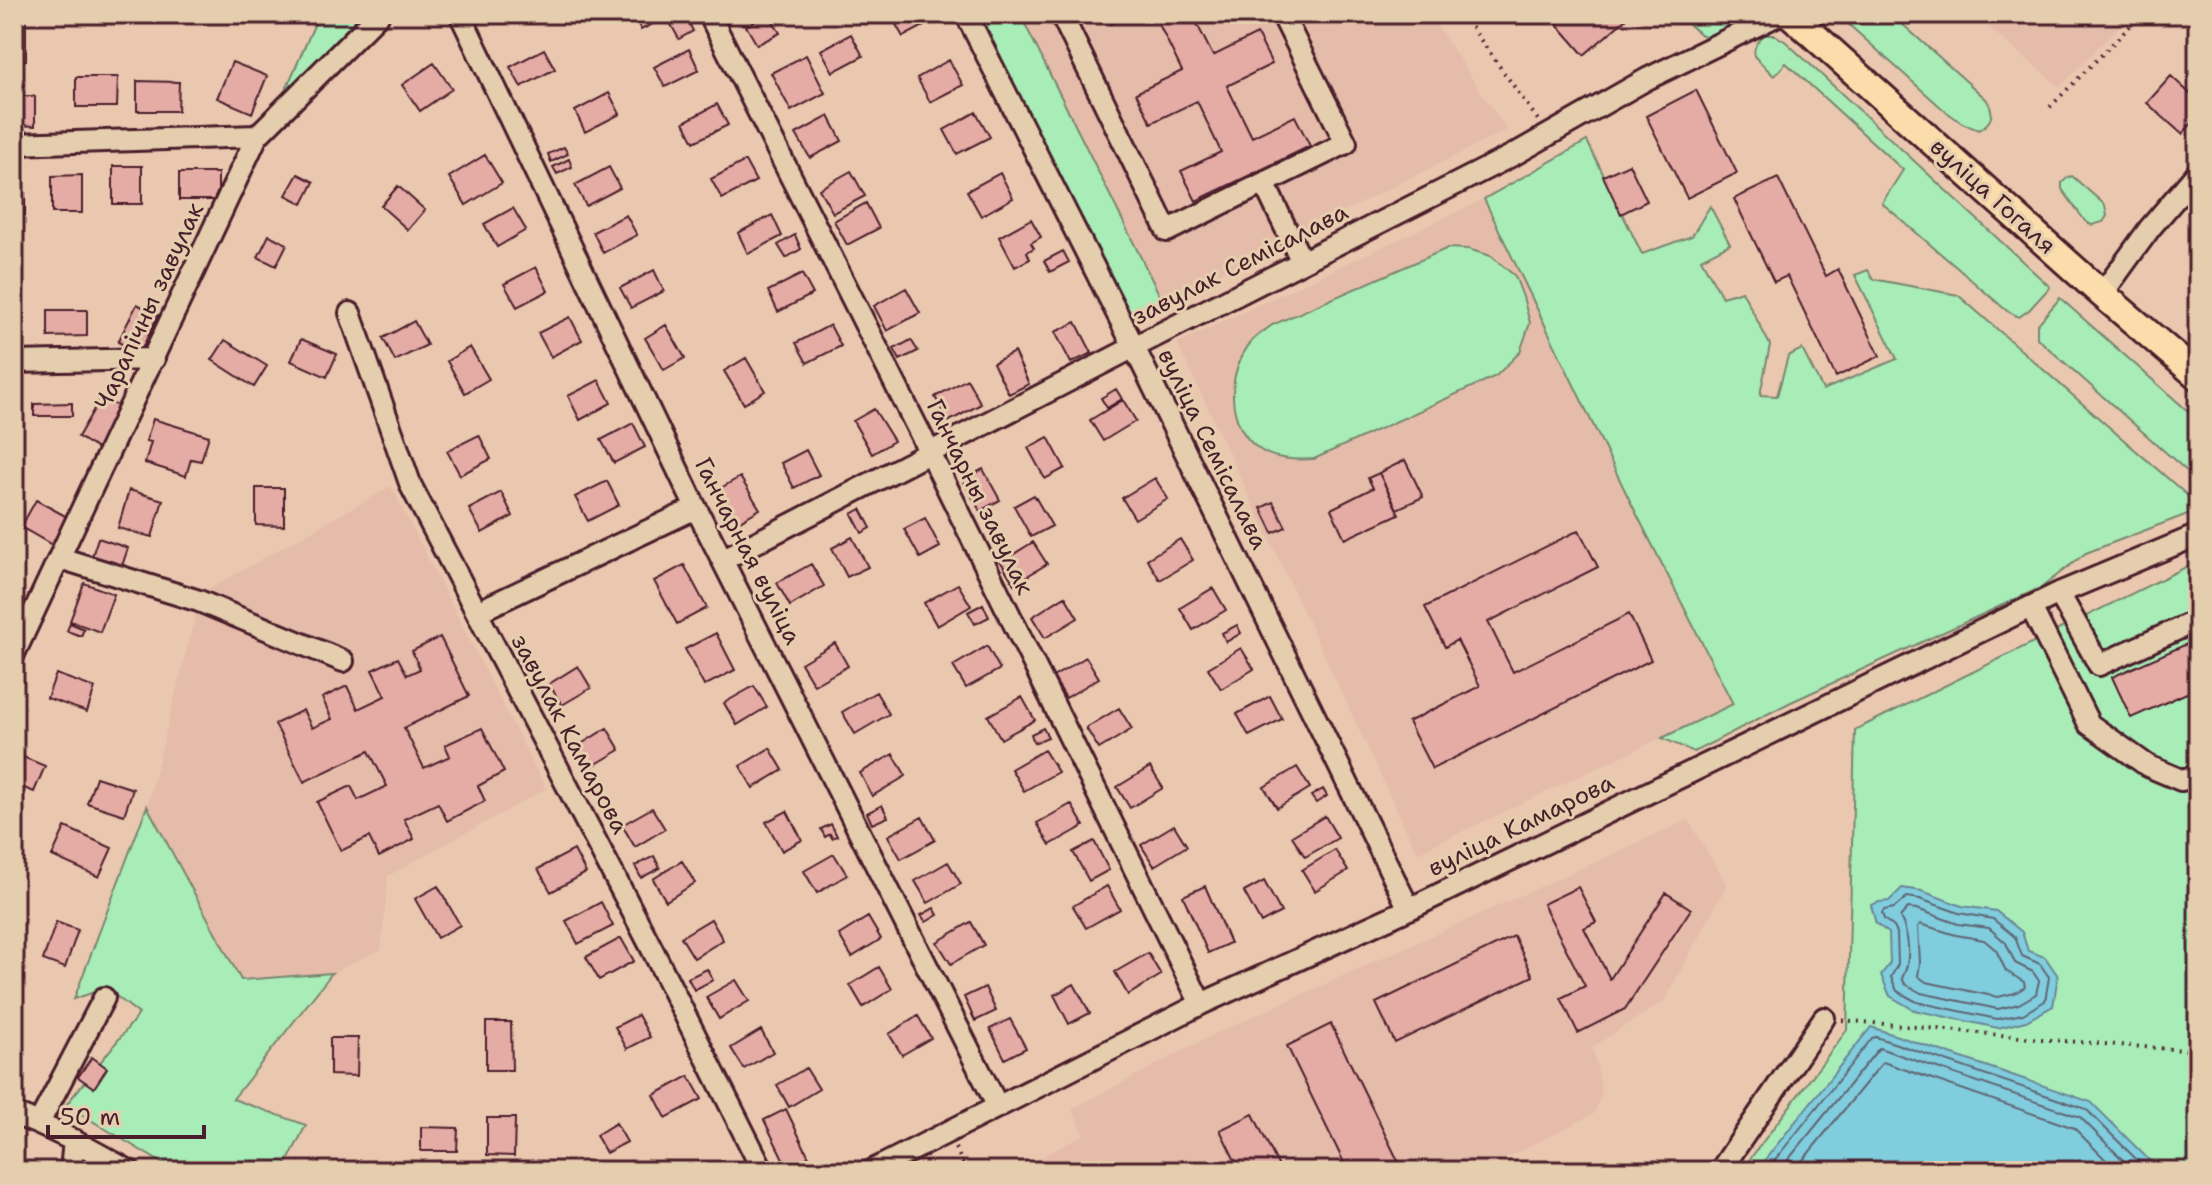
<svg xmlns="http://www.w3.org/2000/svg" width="2212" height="1185" font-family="'Shantell Sans',sans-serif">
<rect width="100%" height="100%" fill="#eac8b0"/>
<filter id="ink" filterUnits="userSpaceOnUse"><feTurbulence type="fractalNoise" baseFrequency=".0125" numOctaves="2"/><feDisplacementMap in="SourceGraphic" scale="16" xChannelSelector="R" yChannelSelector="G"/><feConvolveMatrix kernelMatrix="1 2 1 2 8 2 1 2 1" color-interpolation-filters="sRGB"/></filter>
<g filter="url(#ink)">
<path fill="#e5bcaa" d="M1020 14H1429L1507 130 1163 302Z
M1972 14H2131L2060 87Z
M1484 199 1630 501 1733 704 1417 853 1177 343Z
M391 486 546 789 388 876 381 950 332 973 241 980 147 806 201 593Z
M1688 820 1727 884 1665 1000 1593 1047 1602 1092 1594 1114 1480 1171H1017L1084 1134 1072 1109 1212 1035Z"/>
<path fill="#a8ecb7" stroke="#798671" stroke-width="2" d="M319 14H361L283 96Z
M978 14H1020L1163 302 1132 317Z
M1680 14H1742L1743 15 1741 22C1707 38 1706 46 1680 14Z
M1837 14H1891L1986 99C1995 112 1993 123 1978 130L1962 123 1944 110Z
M1765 35H1775L1786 42 2050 287 2029 310 2019 317 2007 311 1882 203 1903 170 1786 63 1774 76 1754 56C1754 46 1757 40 1765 35Z
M1587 141 1642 254 1692 236 1710 206 1730 244 1701 259 1722 297 1742 291 1770 345 1760 395 1777 396 1788 356 1802 349 1823 390 1897 359 1855 275 1868 270 1873 279 1958 295 2196 503 2193 512 2086 553 2042 587 1789 703 1694 752 1662 738 1733 704 1630 501 1484 199Z
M2072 176 2105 205 2107 216 2103 222 2092 225 2085 221 2062 189V183L2067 178Z
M1448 248 1468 249 1491 256 1515 276 1523 297 1530 323 1520 352 1496 376 1314 459C1296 460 1274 460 1259 449 1225 425 1226 371 1252 341 1257 335 1266 330 1272 325Z
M2060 298 2198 420V481L2037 338V325Z
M2198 561V1171H1741L1847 1030 1855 730Z
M147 806 241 980 332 973 233 1099 306 1125 283 1171H175L66 1105 139 1014 106 988 74 999Z"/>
<path fill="#80cdde" stroke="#6a8796" stroke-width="2" d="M1902 888 1922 891 1962 906 1996 911 2022 932 2028 951 2045 957 2058 976 2053 1006 2026 1021 1998 1028 1914 1010 1890 996 1881 975 1890 963 1889 933 1876 924 1871 905 1879 902 1889 901Z
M1871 1027 2091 1102 2160 1171H1756Z"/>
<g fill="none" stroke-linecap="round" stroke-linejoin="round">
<path stroke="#606573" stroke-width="2" d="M1907 897 1920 899 1959 913 1993 919 2015 937 2022 956 2040 964 2049 977 2045 1001 2023 1014 1997 1019 1917 1002 1897 991 1891 977 1898 964 1897 933 1894 927 1884 919 1882 913 1884 910 1894 908Z
M1908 908 1917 909 1958 924 1989 928 2006 943 2015 963 2033 972 2039 981 2036 994 2019 1004 1998 1009 1921 993 1905 984 1902 978C1912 961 1909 934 1900 917Z
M1920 924 1956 935 1984 940 1996 950 2006 971 2024 982 2025 987 2015 993 1998 997 1926 982 1918 976 1920 963 1918 927Z
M1766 1171 1872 1038 1876 1037 2086 1109 2148 1171
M1779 1171 1879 1048 2080 1117 2134 1171
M1794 1171 1883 1062 2074 1128 2117 1171"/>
</g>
<path fill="#e5aba5" stroke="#4a1f2b" stroke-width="2" d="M633 14H672L641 30Z
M769 14 780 33 757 45 746 26Z
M890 14H932L935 20 903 37Z
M1107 14H1131L1111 24Z
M1154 14H1192L1213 56 1257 34 1272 64 1227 86 1252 137 1295 116 1310 146 1196 201 1181 171 1221 152 1197 101 1151 123 1136 93 1182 71Z
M1569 14H1621L1626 19 1584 55 1557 24Z
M685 15 693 31 679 39 670 23Z
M14 22H26V60H14Z
M851 34 863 56 833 72 821 50Z
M544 49 555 69 521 87 510 67Z
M689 49 699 70 665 87 654 67Z
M806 55 825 93 791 111 771 73Z
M949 60 963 85 930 102 917 78Z
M232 62 267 76 252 113 217 98Z
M434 63 452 89 420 111 402 85Z
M2171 76 2198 101V117L2182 134 2147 103Z
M76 77H118L117 107H76Z
M137 81 179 82 178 111H137Z
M1696 90 1737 173 1687 198 1646 116Z
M609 93 620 114 585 132 575 111Z
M14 96H35V126L14 125Z
M717 104 728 125 694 142 684 122Z
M976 112 990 137 957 154 944 130Z
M829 116 842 141 810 158 796 134Z
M564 147 568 154 551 162 548 154Z
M485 155 502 183 466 205 449 177Z
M569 159 572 167 557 174 553 167Z
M745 161 756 181 722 199 711 179Z
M1629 164 1647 201 1621 214 1603 176Z
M113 166H142V204H113Z
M609 167 620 188 586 206 575 185Z
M851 171 865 196 833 213 819 189Z
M179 173H218V200H179Z
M1000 173 1013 198 981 216 967 191Z
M298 174 314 182 303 204 286 195Z
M82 175V213H52V176Z
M14 178H25V215H14Z
M1778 178 1826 276 1838 269 1880 356 1836 377 1787 276 1774 282 1734 199Z
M398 186 425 210 408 230 381 206Z
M866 203 879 228 847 245 834 221Z
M513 208 526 230 497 247 484 224Z
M626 215 637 235 603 253 593 232Z
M772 215 782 236 748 254 738 233Z
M1031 219 1041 237 1031 243 1034 248 1027 252 1030 259 1015 267 999 237Z
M269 235 287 244 276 266 258 257Z
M795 235 801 249 786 258 778 245Z
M1063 251 1069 262 1050 272 1044 261Z
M536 267 548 291 517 307 504 284Z
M654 270 664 291 631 308 620 288Z
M802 274 813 294 778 312 768 291Z
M906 288 920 313 887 331 874 306Z
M137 304 158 315 140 353 118 342Z
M48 310H87V336L48 337Z
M14 312H24V350H14Z
M570 317 582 340 551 357 538 333Z
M414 321 427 345 395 361 383 338Z
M1076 322 1092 353 1071 363 1055 332Z
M666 325 685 358 664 370 645 338Z
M830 325 841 346 807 363 796 343Z
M301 339 337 354 327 377 291 361Z
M225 340 267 366 254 387 212 360Z
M911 340 918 351 900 360 894 349Z
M470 347 489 379 465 393 447 361Z
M1014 352 1029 384 1009 394 993 363Z
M746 358 765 391 744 404 724 371Z
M967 379 981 404 948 422 935 397Z
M599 380 611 403 580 420 568 396Z
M1116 389 1122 399 1107 408 1101 398Z
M101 397 124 410 101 451 78 437Z
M1123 400 1136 421 1103 441 1090 420Z
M72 403V416H34V404Z
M874 409 894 441 872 454 853 421Z
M153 419 209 436 201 461 191 459 186 476 145 463 151 442 146 441Z
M633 423 645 447 614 463 601 440Z
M479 435 491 459 460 475 447 451Z
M1048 437 1065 468 1045 479 1028 448Z
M806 450 819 475 794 488 781 463Z
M1405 460 1423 497 1397 509 1379 473Z
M983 469 1000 500 980 511 963 480Z
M1379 473 1399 514 1345 539 1331 509 1373 488 1368 478Z
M740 477 760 509 738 522 719 489Z
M1155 478 1168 499 1135 519 1122 498Z
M607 481 619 505 588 521 575 497Z
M256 488H284V526L256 525Z
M129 490 163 500 152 537 118 528Z
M501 492 513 516 482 533 469 509Z
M1034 495 1052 526 1031 537 1014 506Z
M36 500 69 518 54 546 21 527Z
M1273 502 1286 527 1273 533 1261 508Z
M861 509 871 528 862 533 852 514Z
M925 518 940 547 920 558 904 529Z
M1579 530 1598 567 1488 622 1513 672 1629 614 1651 660 1432 769 1408 722 1480 686 1457 640 1445 647 1425 607Z
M852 537 868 567 847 577 832 548Z
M98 538 128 548 121 569 91 559Z
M1180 539 1193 560 1160 580 1147 559Z
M1033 542 1047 564 1014 584 1001 562Z
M811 564 824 586 790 606 777 583Z
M684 565 707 608 677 624 654 581Z
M84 583 114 594 100 632 70 621Z
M958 584 971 606 937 626 924 603Z
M1213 588 1226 610 1193 630 1180 608Z
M1065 596 1078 618 1045 638 1032 617Z
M983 604 989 617 975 624 968 612Z
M70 623 84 629 81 636 67 631Z
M1237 625 1241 633 1226 642 1222 633Z
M716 633 735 670 704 686 685 649Z
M440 637 469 696 404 728 424 768 450 756 445 745 482 728 504 772 478 786 485 801 447 821 438 803 404 819 414 839 379 857 369 837 341 851 317 802 351 786 358 800 387 786 369 751 304 782 275 724 303 710 312 728 332 719 322 698 347 686 358 709 385 696 372 670 398 658 407 675 420 669 412 651Z
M2198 639V688L2131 718 2112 677Z
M835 643 848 666 814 685 801 663Z
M987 646 1000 669 966 688 953 666Z
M1241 648 1254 669 1221 689 1208 668Z
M1086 657 1099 678 1066 698 1053 677Z
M578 666 591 688 562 705 549 684Z
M56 674 95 688 87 712 47 698Z
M754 686 767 707 737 725 724 703Z
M876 692 889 714 855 734 842 712Z
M1270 696 1282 719 1249 736 1237 714Z
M1022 697 1035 720 1001 739 988 716Z
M1119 708 1132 729 1099 749 1086 728Z
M607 728 620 750 591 767 578 746Z
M1043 728 1048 737 1034 743 1031 734Z
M770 748 783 770 753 788 740 766Z
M1044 750 1058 772 1024 791 1011 769Z
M893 754 906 776 872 796 860 773Z
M23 757 45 766 34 792 14 784V778Z
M1150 767 1163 788 1130 808 1117 787Z
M1297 767 1310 788 1277 808 1264 787Z
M96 777 133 789 124 815 87 803Z
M1323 789 1327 796 1316 803 1311 796Z
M1071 804 1084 826 1050 845 1037 823Z
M882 805 888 817 872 824 867 813Z
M652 808 665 829 635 847 622 825Z
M787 811 802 840 782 851 766 822Z
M1325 816 1338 838 1305 857 1292 836Z
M922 817 935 840 901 859 888 836Z
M14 818 25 822 15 847H14Z
M831 824 837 836 832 838 830 834 825 837 821 829Z
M1174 825 1187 846 1154 866 1141 845Z
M65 827 112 848 99 877 52 856Z
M1094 841 1109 870 1089 881 1073 852Z
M574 850 586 873 551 892 538 869Z
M1335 850 1348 871 1315 891 1302 870Z
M834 854 847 875 817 893 804 871Z
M654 856 660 868 641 878 635 866Z
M682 861 695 883 666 901 653 879Z
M948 862 961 884 928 903 915 881Z
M1264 881 1281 912 1261 923 1244 892Z
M438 886 460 925 437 938 415 899Z
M1107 886 1120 909 1086 928 1073 906Z
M1205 886 1230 943 1208 953 1183 896Z
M1578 887 1596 922 1584 928 1610 979 1666 893 1691 909 1625 1009 1578 1033 1561 998 1585 986 1543 904Z
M601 902 613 926 578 944 566 921Z
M934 908 938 915 926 922 921 915Z
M868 917 881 939 852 957 839 935Z
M711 919 723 940 694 958 681 937Z
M56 922 78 930 65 968 43 960Z
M971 922 984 945 951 964 937 942Z
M1514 936 1533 976 1395 1043 1376 1003Z
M621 938 634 961 599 980 586 957Z
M1148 953 1161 975 1128 995 1115 972Z
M879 967 892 989 863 1007 850 985Z
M707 969 713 980 694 990 688 978Z
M736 980 749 1001 719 1019 706 997Z
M1074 984 1090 1013 1069 1024 1054 995Z
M985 987 996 1011 975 1021 964 997Z
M638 1015 650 1037 627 1049 615 1027Z
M918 1016 931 1038 902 1055 889 1034Z
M1010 1019 1026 1048 1005 1059 990 1029Z
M486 1022H511L512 1070H486Z
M1331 1024 1403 1171H1348L1287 1046Z
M761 1030 773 1052 744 1069 731 1048Z
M330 1038H358L357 1076 330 1075Z
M92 1057 107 1068 94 1088 78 1077Z
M806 1068 819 1089 789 1107 777 1085Z
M689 1076 702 1099 666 1118 654 1095Z
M786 1109 809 1157 787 1167 764 1120Z
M1253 1114 1281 1171H1240L1220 1130Z
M487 1118H515L514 1156 487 1155Z
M616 1123 627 1142 606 1153 596 1135Z
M421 1127 458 1128 457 1151H421Z"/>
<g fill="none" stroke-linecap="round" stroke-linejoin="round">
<defs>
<path id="minor" d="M460 14 696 508 998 1107
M709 14 930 453 1201 1004
M966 14 1134 347 1409 909
M1061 14 1167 231 1264 183 1302 262
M14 144 257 136
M1264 183 1346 143 1282 14
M2102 294 2150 228 2198 172
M350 313 411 486 649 943 763 1171
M14 362 154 359
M60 558 199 601 343 661
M724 559 1134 347 1515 154 1647 79 1780 14
M2059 593 2099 665 2198 620
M2031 607 2089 724 2148 766 2181 780 2198 776
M477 612 696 508
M14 654 257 136 379 14
M14 1114C55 1129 91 1150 129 1171
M39 1123 104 998
M71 1171 74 1140
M871 1171 1201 1004 1409 909 2059 593 2198 535
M1720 1171 1824 1018"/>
<path id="major" d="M1790 14 2102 294 2198 376"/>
</defs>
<use href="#minor" stroke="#4a1f2b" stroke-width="26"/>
<use href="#major" stroke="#4a1f2b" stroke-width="32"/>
<path stroke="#4a1f2b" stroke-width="4" stroke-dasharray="2 6" stroke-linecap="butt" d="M1462 14 1538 120
M2050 107 2142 14
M1842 1020 2052 1040 2198 1051
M955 1148 967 1171"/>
<use href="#minor" stroke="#e5ceae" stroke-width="20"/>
<use href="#major" stroke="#fbddab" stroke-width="26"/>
</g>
</g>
<g text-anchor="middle" stroke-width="6" stroke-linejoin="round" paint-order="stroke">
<g font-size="24" fill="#4a1f2b" stroke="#e5ceae">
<text transform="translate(1993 196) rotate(42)" y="8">вуліца Гогаля</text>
<text transform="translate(1240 264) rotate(-27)" y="8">завулак Семісалава</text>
<text transform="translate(149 306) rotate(-65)" y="8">Чарапічны завулак</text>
<text transform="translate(1213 449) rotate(64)" y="8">вуліца Семісалава</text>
<text transform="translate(980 497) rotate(64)" y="8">Ганчарны завулак</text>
<text transform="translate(748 551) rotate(63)" y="8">Ганчарная вуліца</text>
<text transform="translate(570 734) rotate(62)" y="8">завулак Камарова</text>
<text transform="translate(1521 825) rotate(-26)" y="8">вуліца Камарова</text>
</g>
</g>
<rect width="2212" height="1185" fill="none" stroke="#e5ceae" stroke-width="48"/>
<rect x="24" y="24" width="2164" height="1137" fill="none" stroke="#4a1f2b" stroke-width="3" filter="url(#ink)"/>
<path d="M48 1125v12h156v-12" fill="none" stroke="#4a1f2b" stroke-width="4"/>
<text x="60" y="1125" font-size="24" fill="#4a1f2b" stroke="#e5ceae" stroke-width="6" paint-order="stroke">50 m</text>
</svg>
